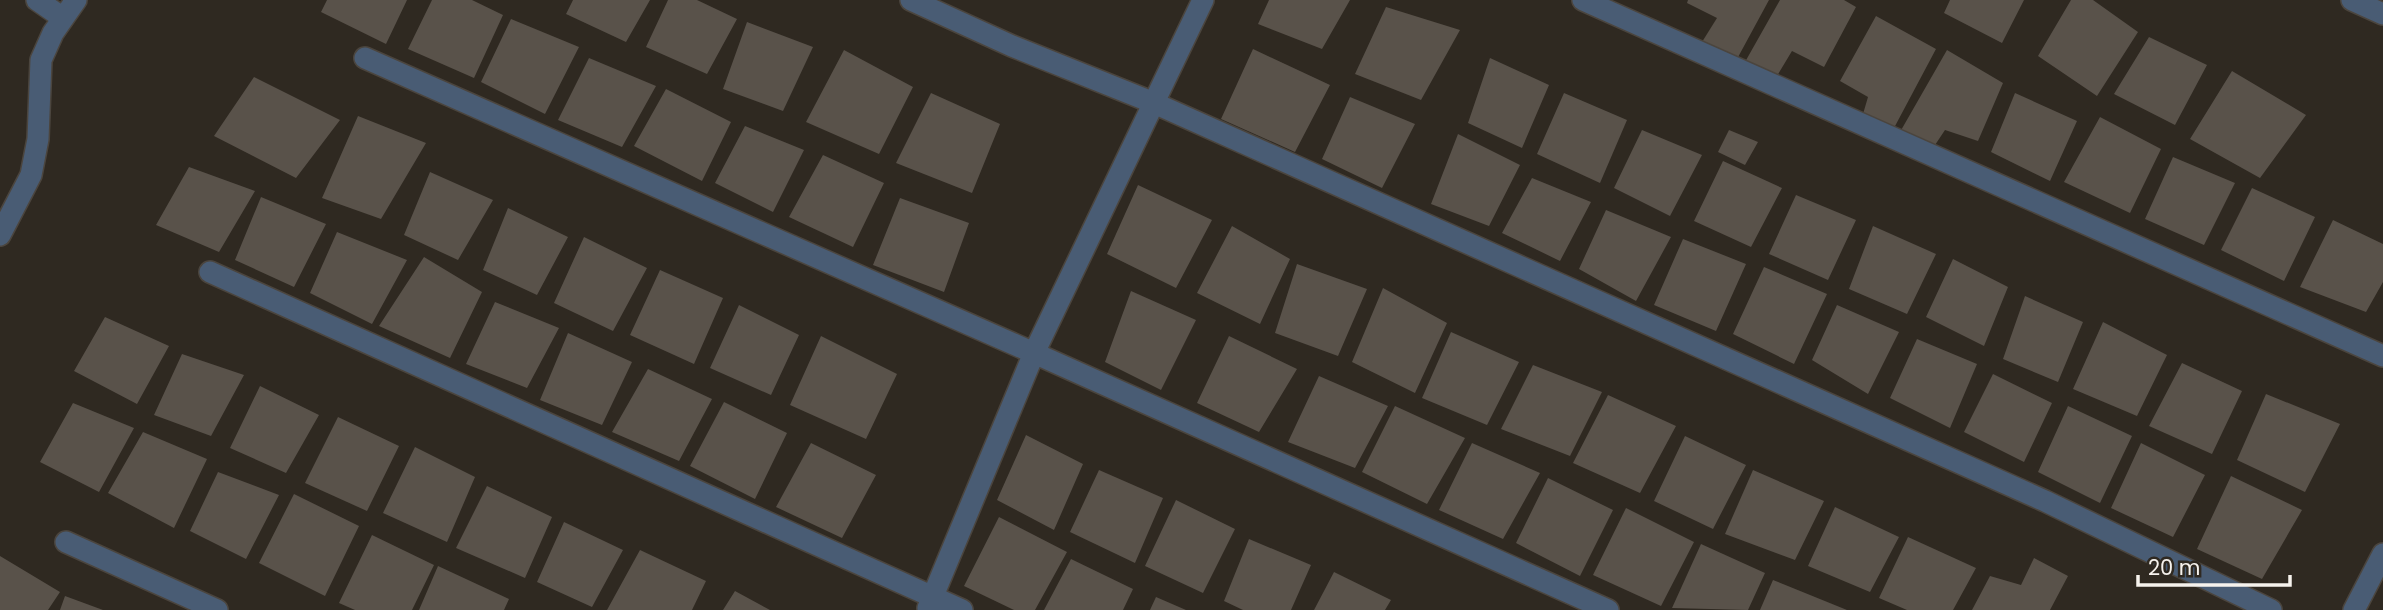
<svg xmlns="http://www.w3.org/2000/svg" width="2383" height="610" font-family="Poppins,sans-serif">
<rect width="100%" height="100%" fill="#2f2921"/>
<path fill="#59524a" d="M327 0H407L386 44 321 12Z
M432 0H472L503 15 474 78 408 49Z
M573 0H650L626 42 566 14Z
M668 0H697L737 19 707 74 646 47Z
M1269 0H1350L1322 49 1258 24Z
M1688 0H1769L1737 59 1702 42 1717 18 1687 3Z
M1780 0H1844L1856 7 1824 67 1792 51 1777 76 1745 62Z
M1950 0H2024L2002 43 1944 13Z
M2071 0H2093L2138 32 2097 96 2038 56Z
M1386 7 1460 30 1421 100 1355 74Z
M1876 16 1936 49 1894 128 1863 114 1868 97 1840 81Z
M511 19 579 47 545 114 481 82Z
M747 22 813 47 783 111 723 89Z
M2149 37 2207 65 2175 125 2114 94Z
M1253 49 1330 85 1295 152 1221 119Z
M844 50 913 87 879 154 806 122Z
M1947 50 2003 83 1978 141 1945 130 1933 148 1900 132Z
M589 58 656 86 622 147 558 120Z
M1490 58 1549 85 1522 148 1468 123Z
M2232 71 2306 115 2260 178 2190 139Z
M254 77 340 120 296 178 214 136Z
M666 89 731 122 702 181 634 146Z
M931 93 1000 124 972 193 896 163Z
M1564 93 1627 120 1600 183 1537 154Z
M2015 93 2077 121 2050 181 1991 152Z
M1350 97 1415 124 1382 188 1322 159Z
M358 116 426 143 381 219 322 198Z
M2100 117 2161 149 2130 213 2064 182Z
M745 126 804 150 773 212 715 183Z
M1642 130 1702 155 1670 216 1614 188Z
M1729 130 1758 142 1745 165 1718 152Z
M1458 134 1520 165 1489 226 1431 204Z
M823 155 884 183 853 247 789 217Z
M2173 157 2235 183 2204 245 2145 219Z
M1723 161 1782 188 1751 247 1694 221Z
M189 167 255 191 219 252 156 225Z
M430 172 493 200 458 260 404 235Z
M1532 178 1591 202 1560 261 1502 233Z
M1138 185 1212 220 1176 288 1107 254Z
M2252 188 2315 217 2284 281 2221 250Z
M1796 195 1856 220 1828 280 1769 254Z
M261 197 326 224 294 287 235 260Z
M900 198 969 223 944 292 873 265Z
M508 208 568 237 537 295 483 270Z
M1606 210 1671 237 1636 301 1579 269Z
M2333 220 2383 244V282L2366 312 2300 287Z
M1232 226 1290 259 1260 324 1197 293Z
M1873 226 1936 254 1907 314 1849 289Z
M337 232 407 260 372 324 310 293Z
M584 237 647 268 613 331 554 303Z
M1683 239 1746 264 1716 331 1654 305Z
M424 257 482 292 450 358 379 326Z
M1953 259 2008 287 1984 346 1926 317Z
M1297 264 1367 289 1338 356 1275 333Z
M1764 267 1827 294 1794 364 1733 334Z
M660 270 723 298 694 364 630 335Z
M1383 288 1447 323 1415 393 1352 362Z
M1131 291 1196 320 1161 390 1105 362Z
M2025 296 2083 322 2058 382 2003 359Z
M495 302 559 328 527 388 466 364Z
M739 305 799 335 771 395 710 368Z
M1837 305 1899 332 1868 394 1812 360Z
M105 317 169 346 137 404 74 371Z
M2103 322 2167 355 2137 416 2073 389Z
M1451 332 1519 362 1487 425 1422 398Z
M568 333 632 362 602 425 540 400Z
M821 336 897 374 866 439 790 405Z
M1229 336 1297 369 1259 432 1197 403Z
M1917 339 1977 364 1950 428 1890 398Z
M182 354 244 375 211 436 154 415Z
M2182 363 2242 391 2212 454 2149 426Z
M1533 365 1602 392 1570 456 1501 429Z
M648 369 712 399 679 461 612 432Z
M1993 374 2052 403 2024 462 1964 432Z
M1319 376 1388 406 1355 468 1288 442Z
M260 386 319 415 286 473 230 448Z
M2266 394 2340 424 2305 492 2237 460Z
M1608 395 1676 426 1640 493 1573 463Z
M724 402 787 433 755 499 690 466Z
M73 403 134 428 99 492 40 462Z
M1395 406 1465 438 1427 504 1362 472Z
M2068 406 2132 436 2100 503 2038 472Z
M338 417 399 446 367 511 305 483Z
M143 432 207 459 174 528 108 493Z
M1026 435 1083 464 1054 530 997 500Z
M1685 436 1746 465 1713 529 1654 501Z
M811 443 876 475 842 538 776 507Z
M1472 443 1540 473 1503 539 1439 510Z
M2141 443 2205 475 2173 537 2111 508Z
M415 447 475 477 447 542 383 513Z
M1099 470 1163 498 1135 563 1070 532Z
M1753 470 1824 501 1795 560 1725 534Z
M218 472 279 495 246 559 190 531Z
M2231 476 2302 510 2262 579 2197 549Z
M1548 478 1613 510 1580 576 1516 543Z
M487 486 552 517 525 578 456 548Z
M294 494 359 526 325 596 259 563Z
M1176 500 1235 529 1203 593 1145 566Z
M1835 507 1899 537 1870 592 1808 566Z
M1626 508 1694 542 1661 606 1593 575Z
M999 517 1067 552 1035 610H1014L964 586Z
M564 522 623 550 592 607 537 582Z
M372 535 434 565 412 610H355L339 603Z
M1908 537 1976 568 1953 610H1907L1879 598Z
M1249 539 1311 565 1291 610H1243L1224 601Z
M1701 544 1765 573 1748 610 1672 608Z
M640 550 706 581 692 610H607Z
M0 556 60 592 48 610H0Z
M2034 558 2068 576 2050 610H1972L1990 576 2021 585Z
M1071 559 1133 589 1123 610H1044Z
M438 566 509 599 504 610H419Z
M1334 572 1391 600 1385 610H1314Z
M1773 580 1847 610H1760Z
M735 591 770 610H723Z
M65 596 103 610H60Z
M1156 597 1186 610H1150Z"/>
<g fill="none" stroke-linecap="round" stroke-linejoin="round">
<defs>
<path id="minor" d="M37 0 63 18
M911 0 1012 46 1154 103 2045 501 2271 610
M1583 0 2383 356
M2352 0 2383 14
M365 58 1034 353 1608 610
M0 235 31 175 38 139 41 60 53 33 76 0
M210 272 962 610
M66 542 217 610
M928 608 1034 353 1203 0
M2354 610 2383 554"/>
</defs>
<use href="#minor" stroke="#4b453e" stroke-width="24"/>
<use href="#minor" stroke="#495c74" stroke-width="21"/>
</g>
<path d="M2138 575v10h152v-10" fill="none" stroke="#f6f2ed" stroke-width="3.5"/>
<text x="2148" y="575" font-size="21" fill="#f6f2ed" stroke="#2f2921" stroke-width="5" paint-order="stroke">20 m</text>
</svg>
